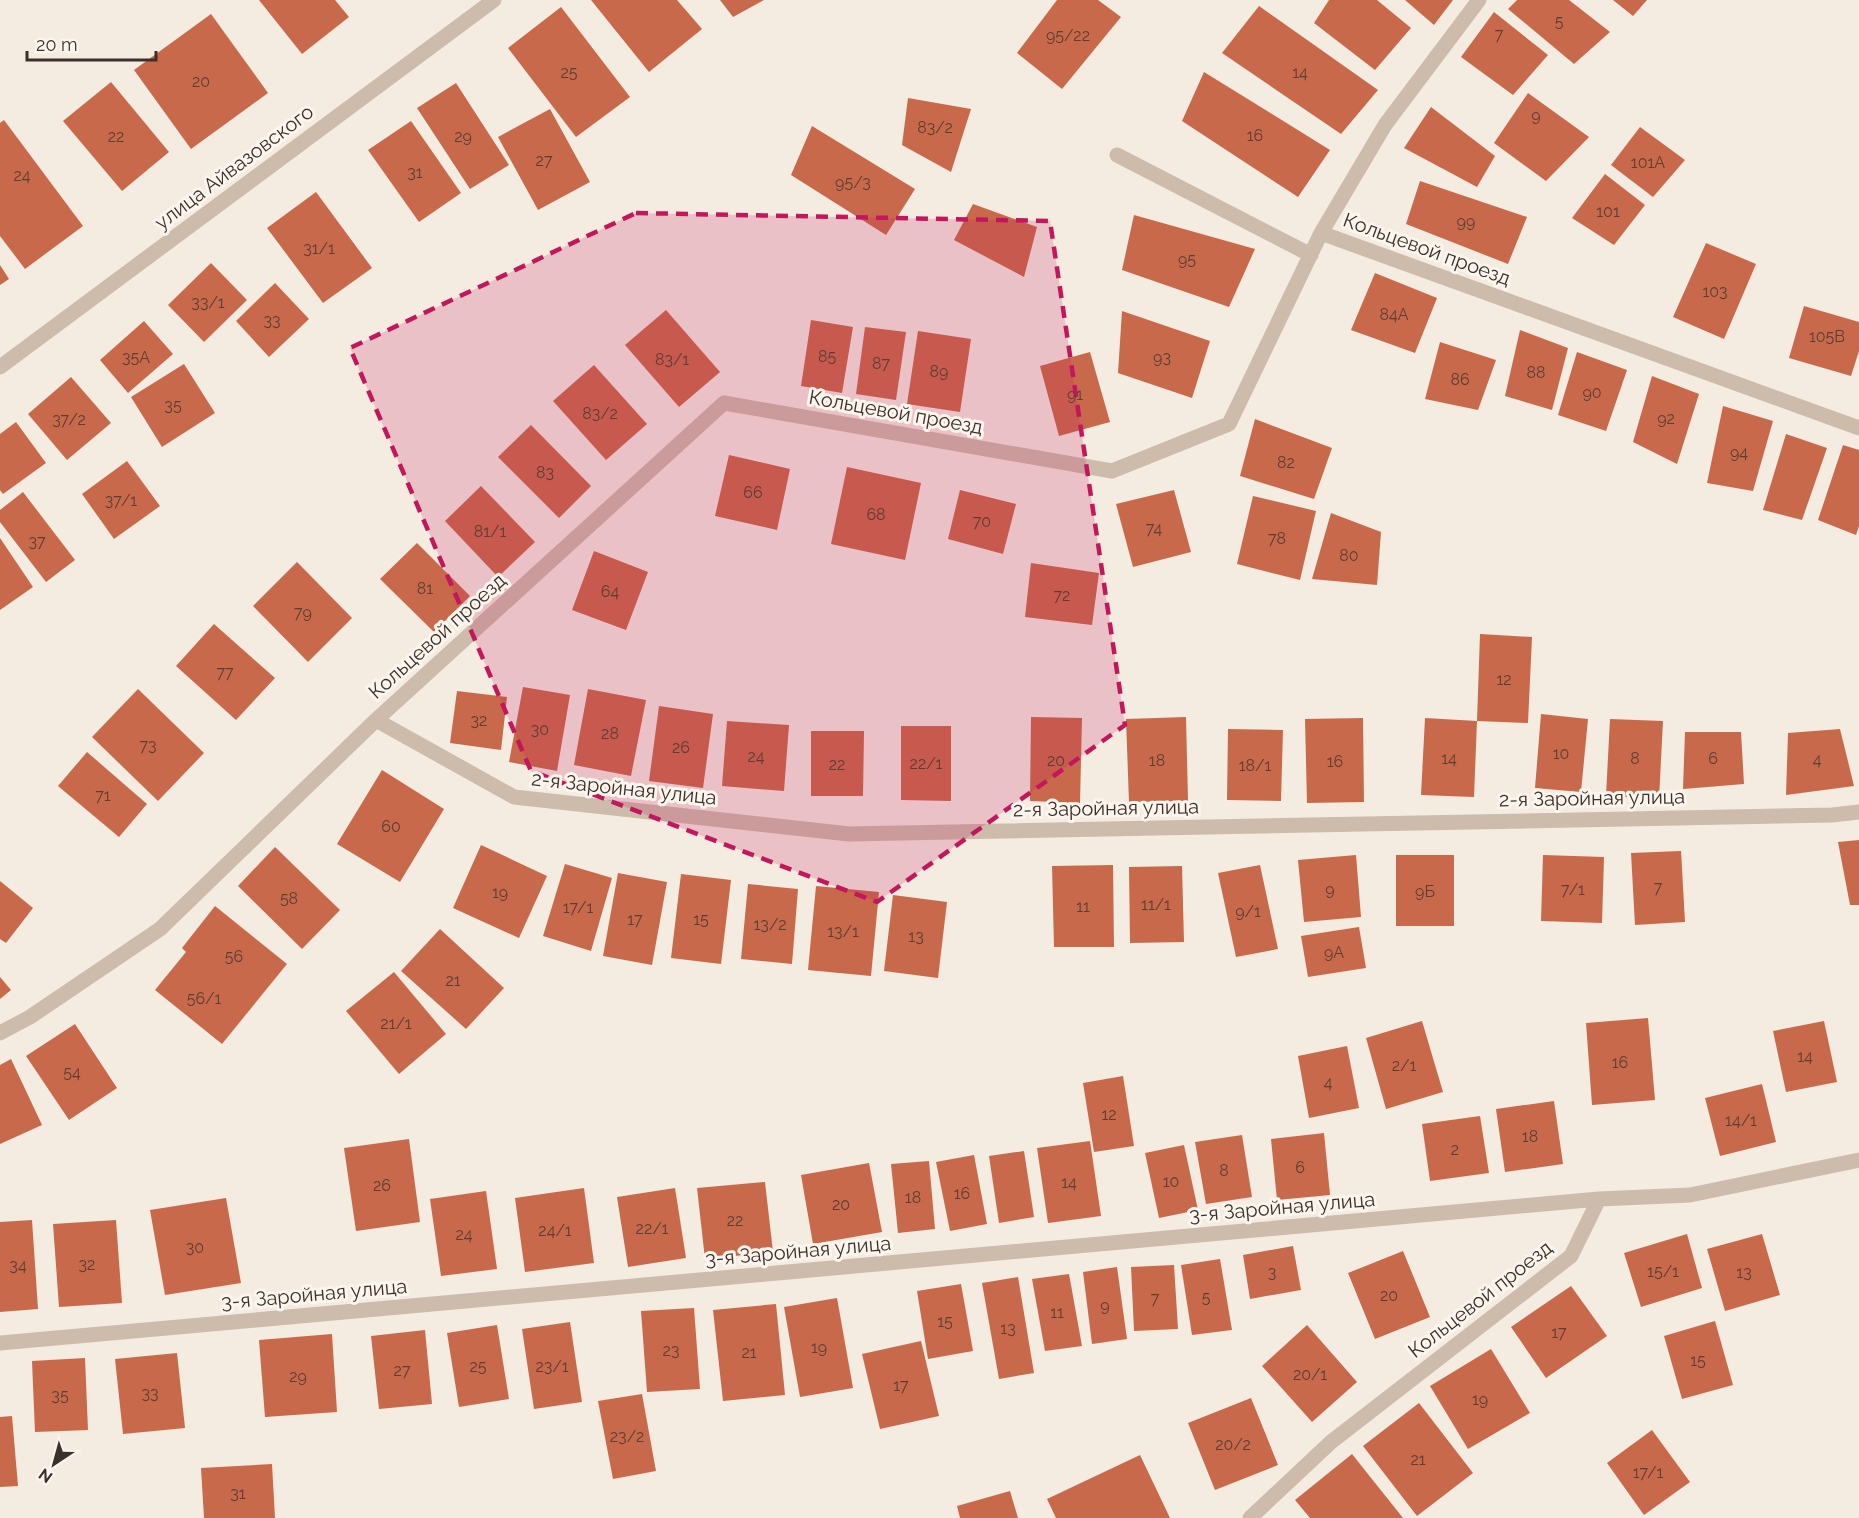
<svg xmlns="http://www.w3.org/2000/svg" width="1859" height="1518" font-family="Raleway,sans-serif">
<rect width="100%" height="100%" fill="#f4ebe1"/>
<path fill="#c8694b" d="M259 0H335L349 17 302 54Z
M591 0H677L702 29 649 72Z
M720 0H764L733 17Z
M1057 0H1098L1121 17 1062 89 1017 53Z
M1329 0H1377L1411 28 1375 70 1314 23Z
M1405 0H1453L1434 25Z
M1517 0H1569L1610 32 1574 64 1508 9Z
M1613 0H1647L1633 16Z
M1259 6 1378 90 1341 134 1222 53Z
M561 7 630 97 576 137 508 48Z
M1494 12 1548 55 1513 95 1461 57Z
M211 14 268 93 191 149 134 70Z
M1204 72 1330 150 1298 197 1182 121Z
M111 82 169 152 122 191 63 121Z
M456 83 509 165 470 189 417 108Z
M1528 93 1589 137 1546 181 1494 143Z
M908 98 971 109 951 172 902 145Z
M1431 107 1495 156 1477 187 1404 148Z
M550 109 590 182 538 210 498 137Z
M4 120 83 226 25 269 0 236V123Z
M411 121 461 193 419 222 368 150Z
M812 126 915 189 886 235 791 175Z
M1640 127 1685 160 1653 197 1611 165Z
M1605 174 1645 205 1614 245 1572 218Z
M1420 181 1527 217 1508 264 1406 224Z
M316 192 372 268 323 303 267 228Z
M973 204 1037 227 1024 277 954 240Z
M1134 215 1255 249 1229 307 1122 270Z
M1706 243 1756 264 1724 339 1673 317Z
M211 263 247 300 204 342 168 305Z
M0 265 9 279 0 285Z
M1375 273 1437 298 1415 353 1351 330Z
M275 283 309 319 269 357 236 321Z
M1804 306 1859 322V351L1851 376 1789 358Z
M666 310 720 372 679 407 625 345Z
M1122 311 1210 341 1192 398 1118 373Z
M811 320 853 327 842 393 801 386Z
M144 321 173 354 128 393 100 360Z
M865 327 906 332 896 400 856 394Z
M1520 330 1568 348 1552 410 1505 396Z
M918 331 971 339 960 412 907 404Z
M1440 342 1496 360 1478 410 1425 399Z
M1090 352 1110 422 1059 436 1040 366Z
M1577 352 1627 370 1606 431 1558 415Z
M184 364 215 413 162 447 131 397Z
M594 365 647 424 606 460 553 401Z
M1652 376 1699 394 1677 464 1633 442Z
M71 377 111 423 67 460 28 414Z
M1723 406 1773 421 1753 491 1707 483Z
M1255 419 1332 448 1314 499 1240 476Z
M16 422 46 463 3 494 0 490V434Z
M531 425 591 486 559 518 498 457Z
M1786 434 1827 448 1802 520 1763 510Z
M1843 445 1859 450V526L1856 535 1818 520Z
M729 455 790 469 777 530 715 516Z
M127 461 160 506 114 539 82 494Z
M847 467 921 483 905 560 831 544Z
M481 486 535 542 498 577 445 521Z
M960 490 1016 504 1003 554 948 539Z
M1174 490 1191 552 1133 567 1116 504Z
M23 492 75 560 46 582 0 522V510Z
M1253 496 1316 511 1300 580 1237 564Z
M1331 513 1381 532 1377 585 1312 579Z
M0 538 33 587 0 610Z
M417 543 470 596 434 632 380 579Z
M594 551 648 572 626 630 572 610Z
M297 562 352 618 308 662 253 606Z
M1031 563 1099 573 1092 625 1025 617Z
M214 624 275 678 236 720 176 666Z
M1480 634 1532 637 1528 723 1477 721Z
M523 687 570 695 557 771 509 762Z
M138 689 204 753 158 801 92 737Z
M588 689 646 700 631 776 574 765Z
M457 691 507 697 501 750 450 743Z
M659 706 713 714 703 788 649 781Z
M1541 714 1588 719 1581 792 1535 788Z
M1031 717 1082 718 1080 803 1030 801Z
M1186 717 1188 801 1129 802 1126 719Z
M1363 718 1364 802 1307 803 1305 719Z
M1425 718 1477 721 1474 797 1421 795Z
M1610 719 1663 721 1659 799 1606 796Z
M727 721 789 725 784 791 722 786Z
M901 726H951V801L901 800Z
M1228 729 1283 730 1281 801 1227 800Z
M1840 729 1854 786 1786 795 1788 733Z
M811 731H864L863 796H811Z
M1685 732H1741L1744 784 1683 789Z
M87 752 147 804 119 837 58 786Z
M382 770 444 809 400 882 337 844Z
M1859 840V905H1850L1838 842Z
M481 845 547 876 519 938 453 908Z
M275 847 340 910 302 949 238 886Z
M1681 851 1685 922 1635 925 1631 853Z
M1356 855 1361 917 1304 922 1298 860Z
M1396 855H1454V926H1396Z
M1543 855 1604 857 1602 923 1541 921Z
M565 864 612 878 591 951 543 936Z
M1113 865 1114 947H1054L1052 866Z
M1260 865 1278 949 1236 957 1218 873Z
M1182 866 1184 942 1130 943 1129 867Z
M618 873 667 882 652 965 603 956Z
M681 874 731 880 721 964 671 958Z
M0 881 33 908 6 943 0 939Z
M748 884 798 889 792 964 741 959Z
M816 886 879 892 871 976 808 970Z
M893 895 947 902 938 978 884 971Z
M215 906 287 964 222 1044 155 990 186 952 182 948Z
M1359 927 1366 968 1308 977 1301 936Z
M440 929 504 988 466 1029 401 971Z
M394 972 446 1034 399 1074 346 1011Z
M0 977 11 990 0 999Z
M1648 1018 1655 1100 1592 1105 1586 1023Z
M1422 1021 1443 1092 1386 1109 1366 1038Z
M1824 1021 1837 1082 1786 1092 1773 1031Z
M75 1024 117 1088 69 1120 26 1056Z
M1347 1046 1359 1108 1309 1118 1298 1056Z
M11 1059 42 1125 0 1144V1065Z
M1123 1076 1134 1146 1094 1152 1083 1083Z
M1762 1084 1776 1142 1720 1156 1705 1098Z
M1554 1101 1563 1164 1505 1172 1496 1109Z
M1480 1116 1489 1173 1430 1181 1422 1124Z
M1324 1133 1330 1195 1277 1200 1271 1139Z
M1242 1135 1252 1197 1206 1204 1195 1142Z
M409 1139 420 1222 356 1231 344 1148Z
M1090 1141 1101 1216 1048 1223 1037 1148Z
M1184 1145 1198 1210 1159 1218 1145 1153Z
M1024 1151 1034 1217 999 1223 989 1156Z
M974 1155 987 1224 950 1231 936 1162Z
M929 1161 935 1229 898 1233 891 1164Z
M869 1163 882 1232 813 1244 801 1175Z
M765 1182 773 1252 705 1259 697 1188Z
M584 1188 594 1263 525 1272 515 1198Z
M675 1188 686 1258 628 1267 617 1197Z
M486 1191 497 1269 441 1276 430 1199Z
M226 1198 241 1283 165 1295 150 1210Z
M32 1220 38 1309 0 1312V1222Z
M116 1220 122 1303 59 1307 53 1224Z
M1687 1234 1702 1288 1641 1307 1624 1253Z
M1762 1234 1780 1295 1725 1311 1707 1249Z
M1293 1246 1301 1290 1250 1299 1243 1255Z
M1403 1251 1430 1317 1375 1339 1348 1273Z
M1220 1259 1232 1330 1192 1335 1181 1265Z
M1174 1265 1178 1329 1134 1331 1131 1267Z
M1117 1267 1127 1339 1092 1344 1083 1272Z
M1069 1274 1082 1346 1045 1351 1032 1279Z
M1018 1277 1034 1373 999 1379 982 1283Z
M961 1284 973 1351 928 1359 917 1291Z
M1571 1286 1607 1336 1546 1378 1511 1327Z
M837 1298 853 1388 800 1397 784 1307Z
M776 1304 785 1395 723 1401 713 1310Z
M694 1308 700 1389 647 1392 641 1311Z
M1715 1321 1733 1385 1682 1399 1664 1336Z
M570 1322 582 1402 534 1409 522 1329Z
M497 1325 509 1399 459 1407 447 1333Z
M1307 1325 1357 1382 1312 1422 1262 1366Z
M425 1330 432 1404 379 1409 371 1336Z
M332 1334 337 1412 265 1417 259 1340Z
M921 1341 939 1416 880 1429 862 1354Z
M1491 1349 1530 1413 1468 1449 1430 1386Z
M177 1353 185 1428 123 1434 115 1359Z
M85 1358 88 1430 35 1432 32 1361Z
M642 1394 656 1471 613 1479 598 1401Z
M1251 1398 1278 1465 1215 1490 1188 1423Z
M1419 1403 1473 1473 1417 1516 1363 1446Z
M12 1416 18 1486 0 1487V1417Z
M1652 1430 1690 1482 1644 1515 1607 1463Z
M1352 1454 1403 1518H1310L1295 1500Z
M1140 1455 1170 1518H1056L1047 1499Z
M272 1464 275 1518H204L201 1468Z
M1010 1491 1018 1518H960L957 1506Z"/>
<g fill="none" stroke-linecap="round" stroke-linejoin="round">
<path stroke="#cdbbac" stroke-width="15" d="M1117 155 1311 255
M1321 233 1859 428
M0 367 494 0
M376 720 514 797 849 834 1832 815 1859 812
M0 1033 30 1017 160 929 376 720 724 403 1112 471 1229 424 1321 233 1385 125 1479 0
M0 1343 1599 1199 1690 1195 1859 1160
M1250 1518 1331 1442 1571 1256 1599 1199"/>
</g>
<path fill="#c2185b" fill-opacity="0.2" stroke="#c2185b" stroke-width="4.5" stroke-dasharray="12 8" stroke-linejoin="round" d="M636 213 1050 221 1125 725 877 902 531 771 350 348Z"/>
<g text-anchor="middle" stroke-width="6" stroke-linejoin="round" paint-order="stroke">
<g font-size="16" fill="#5e3e33">
<text x="1559" y="27">5</text>
<text x="1499" y="40">7</text>
<text x="1068" y="41">95/22</text>
<text x="569" y="78">25</text>
<text x="1300" y="78">14</text>
<text x="201" y="87">20</text>
<text x="1536" y="121">9</text>
<text x="935" y="133">83/2</text>
<text x="1255" y="141">16</text>
<text x="116" y="142">22</text>
<text x="463" y="142">29</text>
<text x="544" y="166">27</text>
<text x="1648" y="168">101А</text>
<text x="415" y="178">31</text>
<text x="22" y="181">24</text>
<text x="853" y="188">95/3</text>
<text x="1608" y="217">101</text>
<text x="1466" y="227">99</text>
<text x="319" y="254">31/1</text>
<text x="1187" y="265">95</text>
<text x="1715" y="297">103</text>
<text x="208" y="308">33/1</text>
<text x="1394" y="320">84А</text>
<text x="272" y="326">33</text>
<text x="1827" y="342">105В</text>
<text x="827" y="362">85</text>
<text x="136" y="363">35А</text>
<text x="1162" y="363">93</text>
<text x="672" y="365">83/1</text>
<text x="881" y="369">87</text>
<text x="939" y="377">89</text>
<text x="1536" y="378">88</text>
<text x="1460" y="385">86</text>
<text x="1592" y="398">90</text>
<text x="1075" y="400">91</text>
<text x="173" y="411">35</text>
<text x="600" y="419">83/2</text>
<text x="1666" y="424">92</text>
<text x="69" y="425">37/2</text>
<text x="1739" y="458">94</text>
<text x="1286" y="468">82</text>
<text x="545" y="478">83</text>
<text x="753" y="498">66</text>
<text x="121" y="506">37/1</text>
<text x="876" y="520">68</text>
<text x="982" y="527">70</text>
<text x="1154" y="534">74</text>
<text x="490" y="537">81/1</text>
<text x="1277" y="544">78</text>
<text x="37" y="547">37</text>
<text x="1349" y="561">80</text>
<text x="425" y="594">81</text>
<text x="610" y="597">64</text>
<text x="1062" y="601">72</text>
<text x="303" y="618">79</text>
<text x="225" y="678">77</text>
<text x="1504" y="685">12</text>
<text x="479" y="726">32</text>
<text x="540" y="735">30</text>
<text x="610" y="739">28</text>
<text x="148" y="751">73</text>
<text x="681" y="753">26</text>
<text x="1561" y="759">10</text>
<text x="756" y="762">24</text>
<text x="1449" y="764">14</text>
<text x="1635" y="764">8</text>
<text x="1713" y="764">6</text>
<text x="1817" y="765">4</text>
<text x="1056" y="766">20</text>
<text x="1157" y="766">18</text>
<text x="1335" y="767">16</text>
<text x="926" y="769">22/1</text>
<text x="837" y="770">22</text>
<text x="1255" y="771">18/1</text>
<text x="103" y="801">71</text>
<text x="391" y="832">60</text>
<text x="1658" y="893">7</text>
<text x="1330" y="895">9</text>
<text x="1573" y="895">7/1</text>
<text x="1425" y="897">9Б</text>
<text x="500" y="898">19</text>
<text x="289" y="904">58</text>
<text x="1156" y="910">11/1</text>
<text x="1083" y="912">11</text>
<text x="578" y="913">17/1</text>
<text x="1248" y="917">9/1</text>
<text x="635" y="925">17</text>
<text x="701" y="925">15</text>
<text x="770" y="930">13/2</text>
<text x="843" y="937">13/1</text>
<text x="916" y="942">13</text>
<text x="1334" y="958">9А</text>
<text x="234" y="962">56</text>
<text x="453" y="986">21</text>
<text x="204" y="1004">56/1</text>
<text x="396" y="1029">21/1</text>
<text x="1805" y="1062">14</text>
<text x="1620" y="1068">16</text>
<text x="1404" y="1071">2/1</text>
<text x="72" y="1078">54</text>
<text x="1328" y="1088">4</text>
<text x="1109" y="1120">12</text>
<text x="1741" y="1126">14/1</text>
<text x="1530" y="1142">18</text>
<text x="1455" y="1155">2</text>
<text x="1300" y="1173">6</text>
<text x="1224" y="1176">8</text>
<text x="1171" y="1187">10</text>
<text x="1069" y="1188">14</text>
<text x="382" y="1191">26</text>
<text x="962" y="1199">16</text>
<text x="913" y="1203">18</text>
<text x="841" y="1210">20</text>
<text x="735" y="1226">22</text>
<text x="652" y="1234">22/1</text>
<text x="555" y="1236">24/1</text>
<text x="464" y="1240">24</text>
<text x="195" y="1253">30</text>
<text x="87" y="1270">32</text>
<text x="18" y="1271">34</text>
<text x="1663" y="1277">15/1</text>
<text x="1272" y="1278">3</text>
<text x="1744" y="1278">13</text>
<text x="1389" y="1301">20</text>
<text x="1206" y="1303">5</text>
<text x="1155" y="1304">7</text>
<text x="1105" y="1311">9</text>
<text x="1057" y="1318">11</text>
<text x="945" y="1327">15</text>
<text x="1008" y="1334">13</text>
<text x="1559" y="1338">17</text>
<text x="819" y="1353">19</text>
<text x="671" y="1356">23</text>
<text x="749" y="1358">21</text>
<text x="1698" y="1366">15</text>
<text x="478" y="1372">25</text>
<text x="552" y="1372">23/1</text>
<text x="402" y="1376">27</text>
<text x="1310" y="1380">20/1</text>
<text x="298" y="1382">29</text>
<text x="901" y="1391">17</text>
<text x="150" y="1399">33</text>
<text x="60" y="1401">35</text>
<text x="1480" y="1405">19</text>
<text x="627" y="1442">23/2</text>
<text x="1233" y="1450">20/2</text>
<text x="1418" y="1465">21</text>
<text x="1648" y="1478">17/1</text>
<text x="238" y="1499">31</text>
</g>
<g font-size="20" fill="#3b302b" stroke="#fbf5ee">
<text transform="translate(234 167) rotate(-37)" y="7">улица Айвазовского</text>
<text transform="translate(1427 249) rotate(20)" y="7">Кольцевой проезд</text>
<text transform="translate(896 412) rotate(10)" y="7">Кольцевой проезд</text>
<text transform="translate(437 636) rotate(-42)" y="7">Кольцевой проезд</text>
<text transform="translate(624 788) rotate(6)" y="7">2-я Заройная улица</text>
<text transform="translate(1592 798) rotate(-1)" y="7">2-я Заройная улица</text>
<text transform="translate(1106 808) rotate(-1)" y="7">2-я Заройная улица</text>
<text transform="translate(1282 1207) rotate(-5)" y="7">3-я Заройная улица</text>
<text transform="translate(798 1251) rotate(-5)" y="7">3-я Заройная улица</text>
<text transform="translate(314 1294) rotate(-5)" y="7">3-я Заройная улица</text>
<text transform="translate(1480 1299) rotate(-38)" y="7">Кольцевой проезд</text>
</g>
</g>
<g transform="translate(54 1464) rotate(216)" stroke="#fbf5ee" stroke-width="4.5" paint-order="stroke">
<path d="M0-4.5L10 22L0 15L-10 22Z" fill="#3b302b"/>
<text y="-9" font-size="16" font-weight="bold" text-anchor="middle" fill="#3b302b">N</text>
</g>
<path d="M27 51v9h129v-9" fill="none" stroke="#3b302b" stroke-width="3"/>
<text x="36" y="51" font-size="18" fill="#3b302b" stroke="#fbf5ee" stroke-width="4.5" paint-order="stroke">20 m</text>
</svg>
